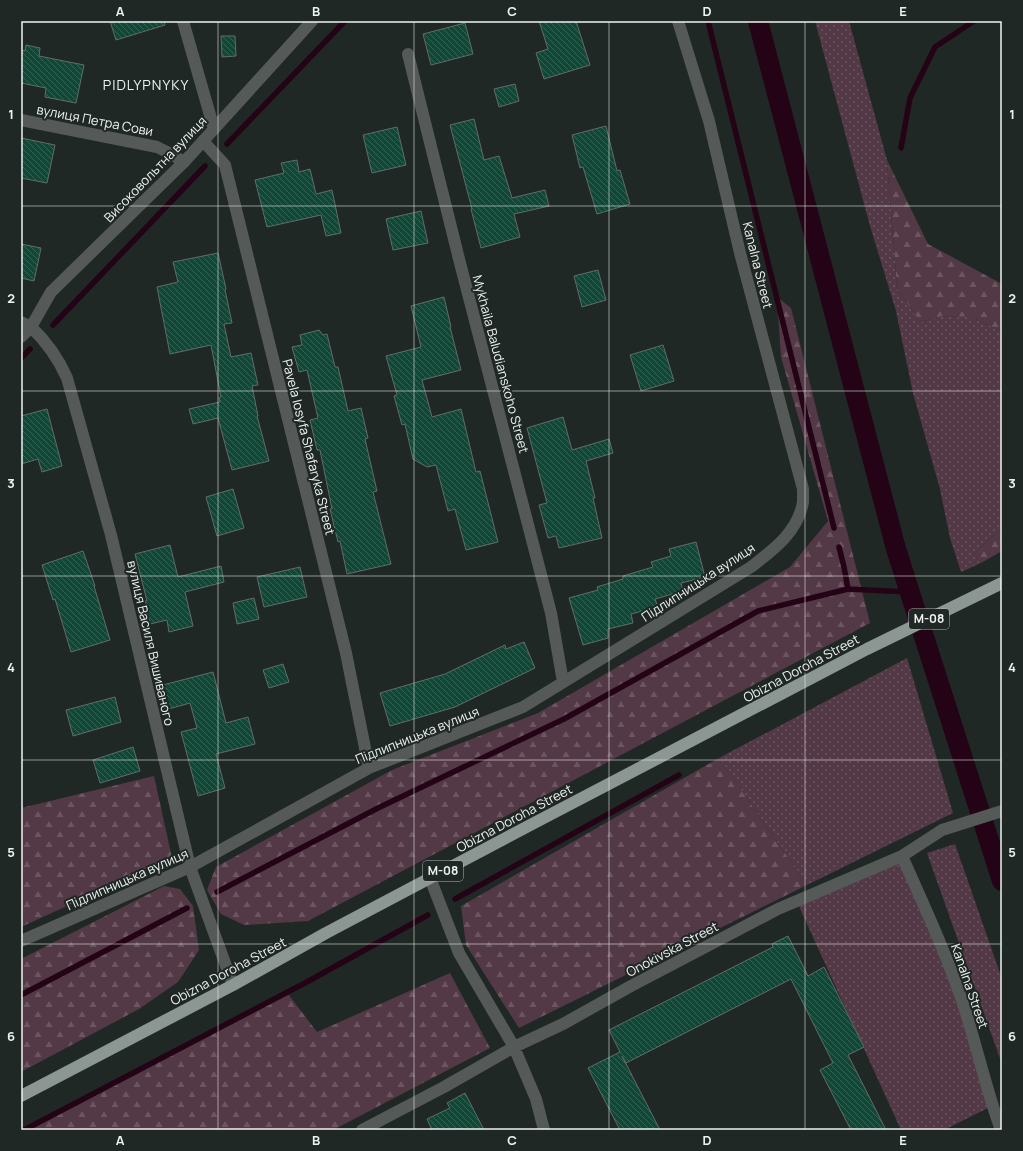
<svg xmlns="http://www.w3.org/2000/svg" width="1023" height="1151" font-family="Manrope,sans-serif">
<defs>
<pattern id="grass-dots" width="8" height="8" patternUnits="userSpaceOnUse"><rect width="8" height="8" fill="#533845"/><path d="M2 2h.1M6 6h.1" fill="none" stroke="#6c5560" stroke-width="1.8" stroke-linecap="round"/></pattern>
<pattern id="forest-firs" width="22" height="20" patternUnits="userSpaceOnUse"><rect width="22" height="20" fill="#533845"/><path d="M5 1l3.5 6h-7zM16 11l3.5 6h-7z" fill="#6c5560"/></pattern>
<pattern id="building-back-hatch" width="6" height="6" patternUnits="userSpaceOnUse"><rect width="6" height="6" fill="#114737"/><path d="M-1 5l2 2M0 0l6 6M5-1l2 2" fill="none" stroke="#346254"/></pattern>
</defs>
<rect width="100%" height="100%" fill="#202825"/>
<path fill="url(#grass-dots)" d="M815 21H849L887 160 897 288 920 322 942 316 971 317 1002 331V528L973 554 981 563 961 572 950 538 940 489 913 393 896 311 870 226Z
M907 658 953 813 807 885 719 758Z
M955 844 1002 979V1064L927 853Z
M902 856 938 935 992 1106 944 1130H901L797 902Z"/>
<path fill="url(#forest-firs)" d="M887 160 928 244 1002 284V331L971 317 942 316 920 322 897 288Z
M777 297 791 308 870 623 308 921 244 925 221 914 207 890 216 867 392 770 538 713 790 567 828 521 781 357Z
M1002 528V551L981 563 973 554Z
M719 758 807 885 519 1028 466 945 461 906Z
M154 776 172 858 21 927V808Z
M164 886 180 889 193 906 199 950 178 982 139 1009 21 1072V959Z
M450 973 490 1048 333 1130H25L288 994 317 1032Z"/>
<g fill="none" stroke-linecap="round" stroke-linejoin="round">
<path stroke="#230315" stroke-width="5.5" d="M708 21 834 528
M227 144 345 21
M901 148 910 98 935 47 974 21
M53 325 205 166
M21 358 30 349
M839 547 844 567 848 589
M217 892 378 808 564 719 758 611 848 589 909 592
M455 899 679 775
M21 995 187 908
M24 1130 305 983 428 915"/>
<path stroke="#230315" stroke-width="20" d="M758 21 896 549 1002 881"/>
</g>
<path fill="url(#building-back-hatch)" stroke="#626c68" d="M110 21H164L165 25 116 40Z
M539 21H576L590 65 544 79 536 53 548 49Z
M465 23 473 54 431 65 423 34Z
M221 36H235L236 56 222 57Z
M26 45 40 48 39 56 84 65 76 103 45 97 46 88 21 83V50L25 51Z
M515 84 519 101 499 107 494 89Z
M474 119 484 160 499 156 512 198 545 190 549 206 514 214 520 237 481 248 471 209H472L450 125Z
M606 126 617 171 620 170 630 204 597 214 583 167 580 168 572 135Z
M397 127 406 165 372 173 363 135Z
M21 138 55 145 47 183 21 178Z
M297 160 299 172 310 169 316 194 332 190 341 233 326 236 321 215 267 227 255 180 284 173 281 163Z
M421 211 428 243 393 250 386 219Z
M21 244 41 248 34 281 21 278Z
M218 253 226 289 225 290 232 323 224 324 231 357 251 353 258 385 252 386 258 416H257L269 461 232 470 218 418 193 424 189 409 220 402 219 398 221 397 211 345 170 354 157 287 178 282 173 262Z
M598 270 606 300 582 307 574 276Z
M444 297 451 327H450L461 370 422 380 432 417 461 409 476 472 480 471 498 542 466 550 455 509 448 511 436 465 427 467 413 459 405 424 402 425 394 396 397 395 386 356 421 347 411 306Z
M319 330 323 335 327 334 335 367H338L348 411 361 408 368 438 365 439 377 491 373 492 391 564 347 574 340 541 338 542 330 509H332L320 450H317L310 420 318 418 307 370 299 372 292 347 302 345 300 335Z
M663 345 674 381 641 391 630 355Z
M47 409 62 466 42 472 38 459 21 464V416Z
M563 417 572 450 609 439 613 453 586 461 595 498H593L602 538 559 548 556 536 548 538 539 505 547 503 527 428Z
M233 489 244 528 217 536 206 497Z
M696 542 705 577 681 583 683 591 655 599 658 607 631 614 633 623 608 629V638L583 645 569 598 598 590 597 587 623 579V576L653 567 651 562 671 556 669 549Z
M170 545 178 577 221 566 224 582 185 592 193 626 169 632 167 620 150 624 145 601H147L135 554Z
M83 551 95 586H94L110 640 71 652 55 599 53 600 42 565Z
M300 567 307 597 264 607 257 577Z
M254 598 259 619 237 624 233 603Z
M524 642 535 668 455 707 390 726 380 693 445 674 505 645 506 649Z
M283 664 289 682 269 688 263 670Z
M213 672 226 723 248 717 255 744 216 754 225 788 198 796 181 732 197 728 190 703 165 710 159 686Z
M115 697 121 722 73 736 66 710Z
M133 747 140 771 100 783 93 760Z
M788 936 808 976 824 967 864 1047 848 1055 886 1130H851L820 1070 833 1063 791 979 626 1063 622 1056 660 1130H620L588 1068 620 1052 609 1030 773 947 772 944Z
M465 1093 484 1130H432L427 1119 450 1108 447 1103Z"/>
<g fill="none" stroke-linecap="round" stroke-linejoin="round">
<path stroke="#555957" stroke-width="12" d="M408 54 460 263 551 613 563 682
M21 120 157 147 171 154 184 162
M214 129 312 21
M203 141 225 165 346 653 369 768
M21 322 31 327 21 337
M902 856C925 908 949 959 966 1013 978 1052 987 1092 1001 1130
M430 878 459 953 514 1047 536 1099 544 1130
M21 941 190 867 369 768 523 707 751 567C773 550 798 532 803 502 803 498 803 493 803 489L740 253 709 121 678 21
M362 1130 444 1087 514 1047 563 1024 631 986 778 909 902 856 942 830 1002 811"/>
<path stroke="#555957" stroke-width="12" d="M183 21 214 129 184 162 51 292 31 327C47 342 58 358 67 378L111 535 190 867 233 985"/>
<path stroke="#8c9692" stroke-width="12" d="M21 1096 233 985 326 933 536 822 867 649 1002 583"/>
</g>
<path fill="none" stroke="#eef3f1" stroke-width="1" stroke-opacity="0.55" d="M218 21V1130M414 21V1130M609 21V1130M805 21V1130M21 206H1002M21 391H1002M21 576H1002M21 760H1002M21 944H1002"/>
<g text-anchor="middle" stroke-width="4" stroke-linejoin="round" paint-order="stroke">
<g fill="#202825" stroke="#b0b6b4" stroke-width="1">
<rect x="909" y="609" width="40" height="20" rx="3"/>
<rect x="423" y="861" width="40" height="20" rx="3"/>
</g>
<g font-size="12" font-weight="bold" fill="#eef3f1">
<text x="929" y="623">М-08</text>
<text x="443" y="875">М-08</text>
</g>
<g font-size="13" fill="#eef3f1" stroke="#202825">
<text transform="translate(95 120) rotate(11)" y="5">вулиця Петра Сови</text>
<text transform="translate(155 169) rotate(-46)" y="5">Високовольтна вулиця</text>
<text transform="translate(758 265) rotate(76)" y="5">Kanalna Street</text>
<text transform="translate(501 364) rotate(75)" y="5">Mykhaila Baludianskoho Street</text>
<text transform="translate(309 447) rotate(76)" y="5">Pavela Iosyfa Shafaryka Street</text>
<text transform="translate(698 582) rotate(-33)" y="5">Підлипницька вулиця</text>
<text transform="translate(151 643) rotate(77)" y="5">вулиця Василя Вишиваного</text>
<text transform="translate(801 668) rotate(-28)" y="5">Obizna Doroha Street</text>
<text transform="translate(417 735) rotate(-22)" y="5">Підлипницька вулиця</text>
<text transform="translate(514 818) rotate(-28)" y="5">Obizna Doroha Street</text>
<text transform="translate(127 879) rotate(-24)" y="5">Підлипницька вулиця</text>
<text transform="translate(672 949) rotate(-28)" y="5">Onokivska Street</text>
<text transform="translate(228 971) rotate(-28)" y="5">Obizna Doroha Street</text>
<text transform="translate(970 986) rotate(71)" y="5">Kanalna Street</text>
</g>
<g font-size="14" letter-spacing="1" fill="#eef3f1" stroke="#202825">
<text x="146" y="90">PIDLYPNYKY</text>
</g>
</g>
<rect width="1023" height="1151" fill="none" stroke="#202825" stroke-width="44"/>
<rect x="22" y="22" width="979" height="1107" fill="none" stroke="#eef3f1" stroke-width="1.5"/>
<g font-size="13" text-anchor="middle" font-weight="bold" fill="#eef3f1">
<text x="120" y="16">A</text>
<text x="316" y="16">B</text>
<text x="512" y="16">C</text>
<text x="707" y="16">D</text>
<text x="903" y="16">E</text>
<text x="11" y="119">1</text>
<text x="1012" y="119">1</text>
<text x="11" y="303">2</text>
<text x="1012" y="303">2</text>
<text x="11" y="488">3</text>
<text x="1012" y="488">3</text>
<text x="11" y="672">4</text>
<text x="1012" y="672">4</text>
<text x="11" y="857">5</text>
<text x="1012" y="857">5</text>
<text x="11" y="1041">6</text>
<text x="1012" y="1041">6</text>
<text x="120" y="1145">A</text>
<text x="316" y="1145">B</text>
<text x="512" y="1145">C</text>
<text x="707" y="1145">D</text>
<text x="903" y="1145">E</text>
</g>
</svg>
